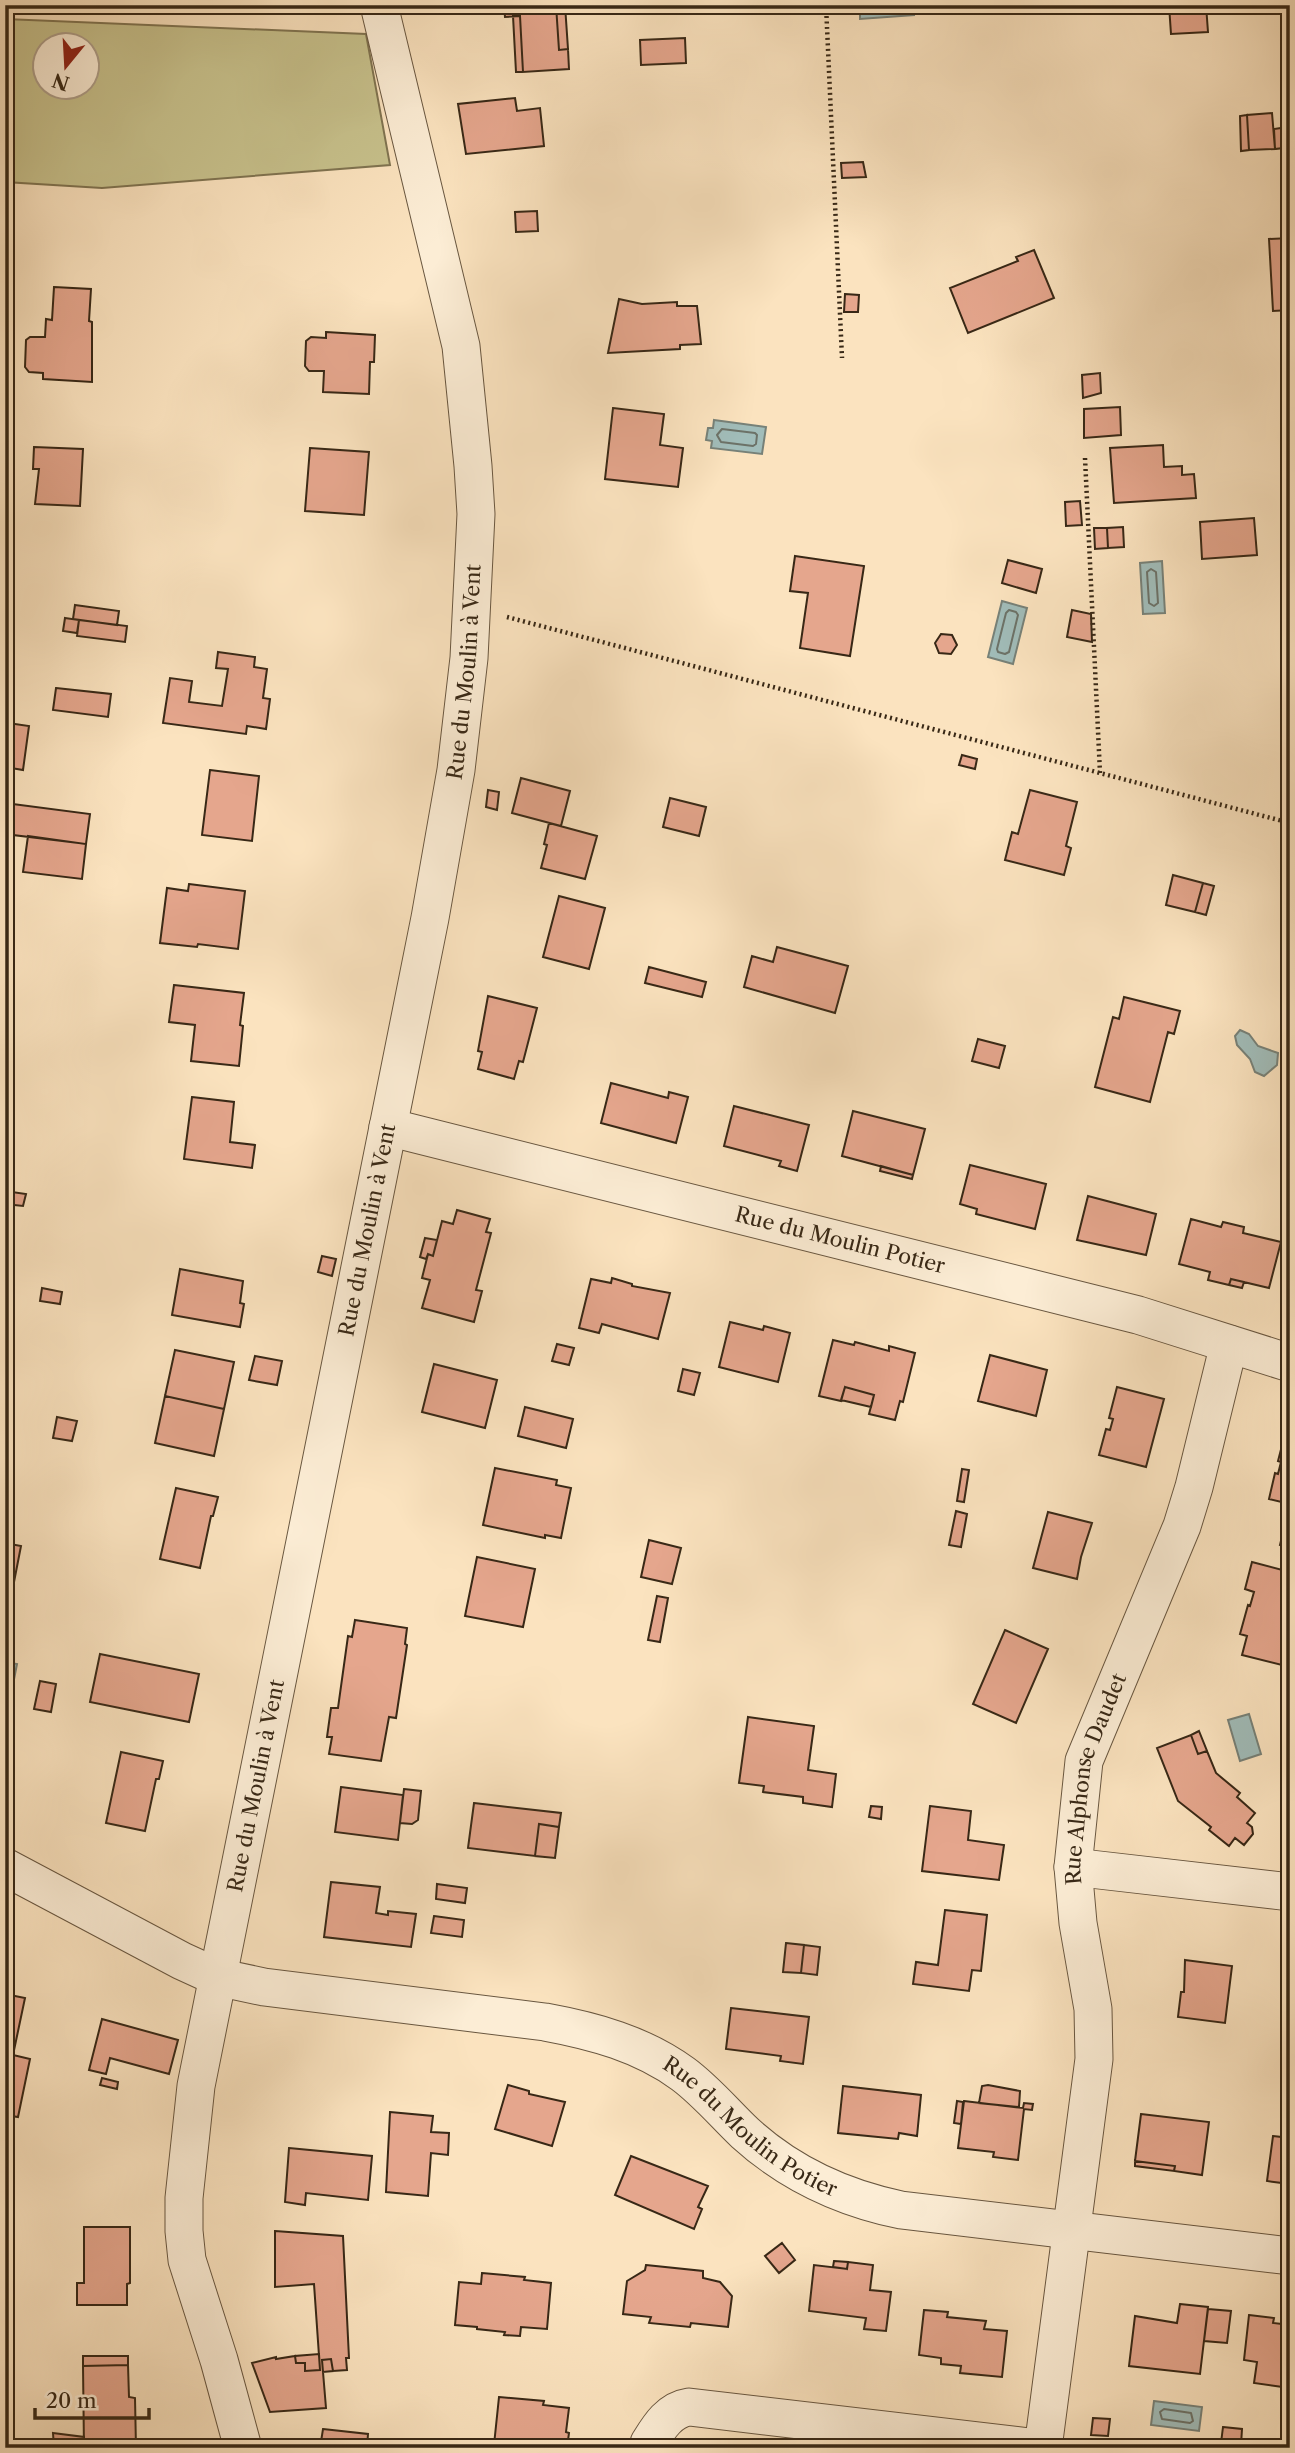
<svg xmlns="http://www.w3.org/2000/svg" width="1295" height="2453" font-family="'Libre Caslon Text',serif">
<rect width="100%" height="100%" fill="#fbe3bf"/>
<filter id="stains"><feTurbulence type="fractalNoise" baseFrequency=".00286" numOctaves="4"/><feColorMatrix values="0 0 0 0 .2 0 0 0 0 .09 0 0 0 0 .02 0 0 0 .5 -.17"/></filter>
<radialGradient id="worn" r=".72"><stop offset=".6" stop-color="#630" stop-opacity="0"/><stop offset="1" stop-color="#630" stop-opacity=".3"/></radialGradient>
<path fill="#c7c18c" stroke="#807451" stroke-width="2" fill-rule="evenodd" d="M5 19 366 34 390 165 102 188 5 182ZM46 46H88V88H46Z"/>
<path fill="#a1bdba" stroke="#778178" stroke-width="2" d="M860 5H913L914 15 860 19Z
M714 420 766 427 762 454 711 448 712 441 706 440 708 428H713Z
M1162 561 1165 613 1143 614 1140 563Z
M1002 601 1027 608 1013 664 988 657Z
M1240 1030 1249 1034 1258 1046 1278 1053 1277 1065 1264 1076 1255 1072 1250 1059 1237 1045 1235 1036Z
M5 1662 17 1664 7 1715 5 1714Z
M1249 1714 1261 1754 1240 1761 1228 1720Z
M1154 2401 1202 2407 1199 2431 1151 2425Z"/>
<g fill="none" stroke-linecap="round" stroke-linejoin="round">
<path stroke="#6c7268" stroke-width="2" d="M722 429 755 433 757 435 756 444 753 446 721 442 717 435Z
M1151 569 1156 572 1158 603 1154 606 1149 603 1147 572Z
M1009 610 1016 612 1018 615 1009 652 1005 654 998 652 997 649 1006 613Z
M1164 2409 1191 2413 1193 2421 1190 2423 1162 2419 1160 2412Z"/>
</g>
<path fill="#e5a68d" stroke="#382816" stroke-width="2" d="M504 5H556L559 50 568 49 569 69 523 72 520 16 505 17Z
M556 5H565L568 49 559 50Z
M1169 5H1206L1208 32 1171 34Z
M513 16H520L523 72H516Z
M685 38 686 63 641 65 640 40Z
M515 98 517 111 540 108 544 146 466 154 458 104Z
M1272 113 1275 149 1249 150 1247 115Z
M1247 115 1249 150 1241 151 1240 116Z
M1281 128V132L1286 131V142H1283V148L1275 149 1274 129Z
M863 162 866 177 842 178 841 163Z
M537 211 538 231 516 232 515 212Z
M1290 238V310L1273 311 1269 239Z
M1034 250 1054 298 968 333 950 288 1018 261 1016 257Z
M54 287 91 289 89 321 92 322V382L43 379V373L29 372 25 367 26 340 30 337H45L46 319 52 320Z
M845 294 859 295 858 312H844Z
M619 299 642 304 677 302V306H697L701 344 680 345V349L608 353Z
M326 332 375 335 374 362H370L369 394 323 392 324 371H309L305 366 306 341 311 337 326 338Z
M1100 373 1101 393 1083 398 1082 375Z
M1120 407 1121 435 1084 438V409Z
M613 408 664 414 660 445 683 448 678 487 605 479Z
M1284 439H1290V478H1286Z
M1163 445 1164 467 1182 466V475L1194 474 1196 498 1114 503 1110 448Z
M34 447 83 449 80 506 35 504 39 469H33Z
M310 448 369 452 364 515 305 511Z
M1080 501 1082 525 1066 526 1065 502Z
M1254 518 1257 555 1202 559 1200 522Z
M1123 527 1124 547 1108 548 1107 528Z
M1094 528H1107L1108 548 1095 549Z
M795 556 864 566 850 656 800 648 808 593 790 591Z
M1008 560 1042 569 1036 593 1002 583Z
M75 605 119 611 117 625 73 619Z
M1072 610 1091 614 1092 642 1067 637Z
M65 618 79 620 77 633 63 631Z
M79 620 127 626 125 642 77 636Z
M941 634 952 635 957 645 951 654 939 653 935 643Z
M218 652 255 657 254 667 267 669 263 698 270 699 266 729 247 726 246 734 163 723 170 678 192 681 189 702 222 706 228 669 216 668Z
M56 688 111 694 108 717 53 710Z
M8 723 29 726 23 770 5 767Z
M962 755 977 759 975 769 959 765Z
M210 770 259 776 252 841 202 835Z
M521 778 570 791 561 826 512 813Z
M488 790 499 792 497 810 486 807Z
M1030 790 1077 802 1066 846 1071 848 1064 875 1005 860 1012 832 1018 834Z
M670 798 706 807 699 836 663 827Z
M5 803 90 814 86 844 5 834Z
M549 823 597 836 585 879 541 868 547 845 544 844Z
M28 836 86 844 82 879 23 872Z
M1173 875 1203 883 1195 912 1166 905Z
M1203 883 1214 886 1206 915 1195 912Z
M189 884 245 891 238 949 198 944 197 947 160 943 167 888 188 891Z
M559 896 605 908 589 969 543 957Z
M777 947 848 966 835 1013 744 987 752 956 773 962Z
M649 967 706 982 702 997 645 983Z
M174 985 244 993 240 1025 243 1026 239 1066 191 1061 195 1025 169 1022Z
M488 996 537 1008 523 1062 519 1061 514 1079 478 1069 482 1052 478 1051Z
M1124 997 1180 1011 1174 1034 1168 1032 1150 1102 1095 1087 1113 1017 1119 1019Z
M978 1039 1005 1046 999 1068 972 1061Z
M611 1083 668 1098 669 1092 688 1097 676 1143 601 1123Z
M192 1097 234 1102 230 1142 255 1145 252 1168 184 1159Z
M734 1106 809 1125 797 1171 779 1166 781 1161 724 1146Z
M853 1111 925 1129 913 1175 842 1156Z
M970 1165 1046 1184 1035 1229 976 1214 977 1209 960 1204Z
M881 1166 913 1175 912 1179 880 1171Z
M5 1191 26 1194 23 1206 5 1204Z
M1088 1196 1156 1214 1146 1255 1077 1240Z
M457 1210 490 1219 486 1232 491 1233 476 1290 482 1291 474 1322 422 1308 430 1280 422 1278 428 1254 433 1256 442 1221 453 1224Z
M1191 1219 1221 1227 1223 1222 1244 1227 1243 1233 1281 1242 1269 1288 1231 1279 1229 1285 1208 1280 1210 1272 1179 1264Z
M425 1238 437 1240 433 1256 428 1254 426 1259 420 1257Z
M322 1256 336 1259 332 1276 318 1272Z
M180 1269 243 1281 240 1303 244 1304 240 1327 172 1315Z
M612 1278 632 1284V1286L670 1293 658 1339 602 1324 599 1333 579 1328 591 1279 611 1283Z
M1231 1279 1244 1282 1242 1288 1229 1285Z
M42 1288 62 1292 60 1304 40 1301Z
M730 1322 763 1330 764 1326 790 1333 778 1382 719 1367Z
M833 1340 854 1345 855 1342 889 1351V1346L915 1353 903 1402 900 1401 895 1420 869 1414 874 1395 845 1387 841 1401 819 1396Z
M557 1344 574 1348 569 1365 552 1361Z
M175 1350 234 1362 224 1409 165 1396Z
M990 1355 1047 1370 1036 1416 978 1401Z
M255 1356 282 1361 277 1385 249 1380Z
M434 1364 497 1380 485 1428 422 1412Z
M683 1369 700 1373 694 1395 678 1391Z
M845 1387 874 1395 871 1407 841 1400Z
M1117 1387 1164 1399 1146 1467 1099 1455 1106 1429 1110 1430 1113 1419 1109 1418Z
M165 1396 224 1409 214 1456 155 1443Z
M525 1407 573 1419 566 1448 518 1436Z
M57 1417 77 1421 72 1441 53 1438Z
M1286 1430 1290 1431V1504L1269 1499 1275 1473 1278 1474 1281 1462 1278 1461Z
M495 1468 557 1480 556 1485 571 1488 561 1538 545 1535V1538L483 1525Z
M962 1469 969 1470 964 1502 957 1501Z
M176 1488 218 1497 213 1516H211L200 1568 160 1559Z
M956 1511 967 1514 961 1547 949 1545Z
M1048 1512 1092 1523 1081 1557 1077 1579 1033 1568Z
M1285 1524 1290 1525V1547L1280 1545Z
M649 1540 681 1548 672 1584 641 1577Z
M5 1543 21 1546 14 1582 5 1580Z
M477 1557 535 1569 523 1627 465 1616Z
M1252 1562 1290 1572 1288 1645 1290 1646V1667L1242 1655 1247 1636 1240 1634 1248 1605 1250 1606 1254 1592 1245 1589Z
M657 1596 668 1598 660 1642 648 1640Z
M355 1620 407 1628 405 1644 407 1645 396 1718 389 1717 381 1761 329 1754 332 1737H327L331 1708H338L348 1636 352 1637Z
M1005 1630 1048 1649 1016 1723 973 1704Z
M100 1654 199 1674 189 1722 90 1702Z
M40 1681 56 1684 51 1712 34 1709Z
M748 1717 814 1726 808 1770 836 1774 832 1807 803 1803V1797L763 1792 764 1786 739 1783Z
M1199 1731 1207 1751 1198 1754 1191 1735Z
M1191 1735 1198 1754 1207 1751 1216 1773 1240 1793 1237 1797 1255 1813 1247 1823 1252 1827 1253 1834 1244 1845 1235 1838 1229 1846 1209 1830 1211 1827 1178 1801 1157 1748Z
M121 1752 163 1761 159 1779H156L145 1831 106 1823Z
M341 1787 403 1795 398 1840 335 1832Z
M404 1789 421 1791 418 1820 412 1824 400 1823Z
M474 1803 561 1813 559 1827 539 1824 535 1856 468 1848Z
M871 1806 882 1807 881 1819 869 1817Z
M930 1806 971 1811 968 1840 1004 1845 999 1880 922 1871Z
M539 1824 559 1827 555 1858 535 1856Z
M331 1882 380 1887 376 1913 388 1915V1911L416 1914 411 1947 324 1937Z
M437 1884 467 1888 465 1903 436 1899Z
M945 1910 987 1915 981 1971 972 1970 969 1991 913 1984 916 1962 938 1965Z
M434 1916 464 1920 462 1937 431 1933Z
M786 1943 804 1945 801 1973 783 1972Z
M804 1945 820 1947 817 1975 801 1973Z
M1185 1960 1232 1966 1225 2023 1178 2017 1181 1992H1184Z
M5 1994 25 1998 13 2055 30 2059 18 2117 5 2115Z
M731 2008 809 2017 803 2064 780 2061 781 2056 726 2049Z
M102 2019 178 2040 169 2074 110 2058 106 2074 89 2070Z
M102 2078 118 2082 117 2089 100 2085Z
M508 2085 529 2091V2094L565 2102 552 2146 495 2129Z
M988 2085 1020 2091 1019 2107 979 2103 982 2086Z
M843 2086 921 2095 917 2136 899 2133 898 2139 838 2133Z
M957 2101 963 2102 961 2124 954 2123Z
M964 2101 1023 2108 1024 2103 1033 2104 1032 2110 1024 2109 1018 2160 993 2157 994 2152 958 2148Z
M390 2112 433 2116 431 2132 449 2133 448 2155 431 2153 428 2196 386 2192Z
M1141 2114 1209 2122 1202 2175 1174 2171 1175 2166 1135 2161Z
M1273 2136 1290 2138V2184L1267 2181Z
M289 2148 372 2156 368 2200 306 2193 305 2205 285 2202Z
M631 2156 708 2186 698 2207 702 2209 694 2229 615 2195Z
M1135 2161 1175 2166 1174 2171 1135 2166Z
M84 2227H130V2283L127 2284V2305H77V2283H84Z
M275 2231 343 2236 349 2358H346L347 2370 333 2371 331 2359 322 2360 326 2408 270 2412 252 2363 276 2357V2359L295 2356 296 2363H305V2371L320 2370 314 2284 275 2287Z
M782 2243 795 2260 779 2273 765 2256Z
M834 2261 848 2262 847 2269 833 2267Z
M848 2262 873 2265 870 2290 891 2292 886 2331 864 2329 866 2318 809 2311 814 2265 847 2269Z
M646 2265 703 2271V2278L720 2282 732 2296 728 2327 691 2323 690 2327 649 2323 651 2317 623 2314 627 2281 645 2270Z
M482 2273 525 2277 524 2280 551 2283 547 2329 521 2327 520 2336 504 2335 505 2332 477 2329V2327L455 2325 459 2282 481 2284Z
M1180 2304 1208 2307 1200 2374 1129 2366 1135 2316 1177 2323Z
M1208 2309 1231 2311 1227 2343 1204 2341Z
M924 2310 948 2312 947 2317 986 2321 984 2329 1007 2331 1002 2377 960 2373 961 2366 941 2364V2358L919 2355Z
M1249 2315 1274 2318 1273 2323 1290 2325V2388L1254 2383 1257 2362 1244 2360Z
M319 2354 320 2370 305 2371V2363H296L295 2356Z
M83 2356H128V2365L83 2366Z
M331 2359 333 2371 323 2372 322 2360Z
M128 2365 129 2397 135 2398 136 2448H84L83 2366Z
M499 2397 544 2401 543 2405 569 2408 566 2432 569 2433 567 2448H523L494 2445Z
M1093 2418 1110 2419 1108 2436 1091 2435Z
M1223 2427 1242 2429 1241 2445 1221 2443Z
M323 2429 368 2434 367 2448H320Z
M53 2433 84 2437V2448H54Z"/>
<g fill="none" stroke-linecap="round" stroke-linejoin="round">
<defs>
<g id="minor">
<path id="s1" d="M388 1127 1138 1315 1290 1363"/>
<path id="s2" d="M5 1867 182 1961 217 1977 264 1987 545 2022C594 2031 642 2044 683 2074 706 2091 725 2114 745 2133 790 2174 843 2198 901 2210L1290 2256"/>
<path d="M1073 1867 1290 1892"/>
<path d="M649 2443C659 2427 669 2410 689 2407L1038 2448"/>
<path id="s3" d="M243 2448 219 2360 187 2260 184 2231V2198L196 2086 430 918 456 770 469 658 476 514 473 466 461 346 379 5"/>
<path id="s4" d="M1043 2448 1094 2059 1093 2009 1078 1923 1073 1867 1084 1761 1182 1526 1194 1487 1229 1344"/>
</g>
</defs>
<use href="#minor" stroke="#695740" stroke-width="39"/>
<path stroke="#382816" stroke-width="4.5" stroke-dasharray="2 3.5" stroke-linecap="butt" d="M826 5 842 358
M1085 458 1100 773
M507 617 1290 823"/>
<use href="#minor" stroke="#fcedd5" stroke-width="37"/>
</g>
<g text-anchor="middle" stroke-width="5" stroke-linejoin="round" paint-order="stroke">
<g font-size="21" fill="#382816" stroke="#fcedd5">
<text dy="7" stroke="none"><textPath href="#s3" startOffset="1811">Rue du Moulin à Vent</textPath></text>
<text dy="7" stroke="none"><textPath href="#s3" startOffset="1244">Rue du Moulin à Vent</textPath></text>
<text dy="7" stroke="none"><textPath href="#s1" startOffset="466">Rue du Moulin Potier</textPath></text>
<text dy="7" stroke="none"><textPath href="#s4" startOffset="677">Rue Alphonse Daudet</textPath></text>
<text dy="7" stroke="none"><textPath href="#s3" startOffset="677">Rue du Moulin à Vent</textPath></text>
<text dy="7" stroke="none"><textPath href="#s2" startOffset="805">Rue du Moulin Potier</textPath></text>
</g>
</g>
<rect width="1295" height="2453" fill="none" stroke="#fbe3bf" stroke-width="28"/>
<rect x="7" y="7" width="1281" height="2439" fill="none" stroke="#382816" stroke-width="3.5"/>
<rect x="14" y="14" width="1267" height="2425" fill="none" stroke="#382816" stroke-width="2"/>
<g transform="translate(66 66) rotate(198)"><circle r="33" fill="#fcedd5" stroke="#ae9e89" stroke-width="2"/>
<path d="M0-5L12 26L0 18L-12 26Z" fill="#8f2418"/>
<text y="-10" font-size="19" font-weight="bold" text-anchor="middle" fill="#382816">N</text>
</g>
<path d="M35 2408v10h114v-10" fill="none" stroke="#382816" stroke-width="3.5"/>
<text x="46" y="2408" font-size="21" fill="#382816" stroke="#fcedd5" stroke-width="5" paint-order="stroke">20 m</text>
<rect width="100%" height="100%" filter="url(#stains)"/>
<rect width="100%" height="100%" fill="url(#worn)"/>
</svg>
